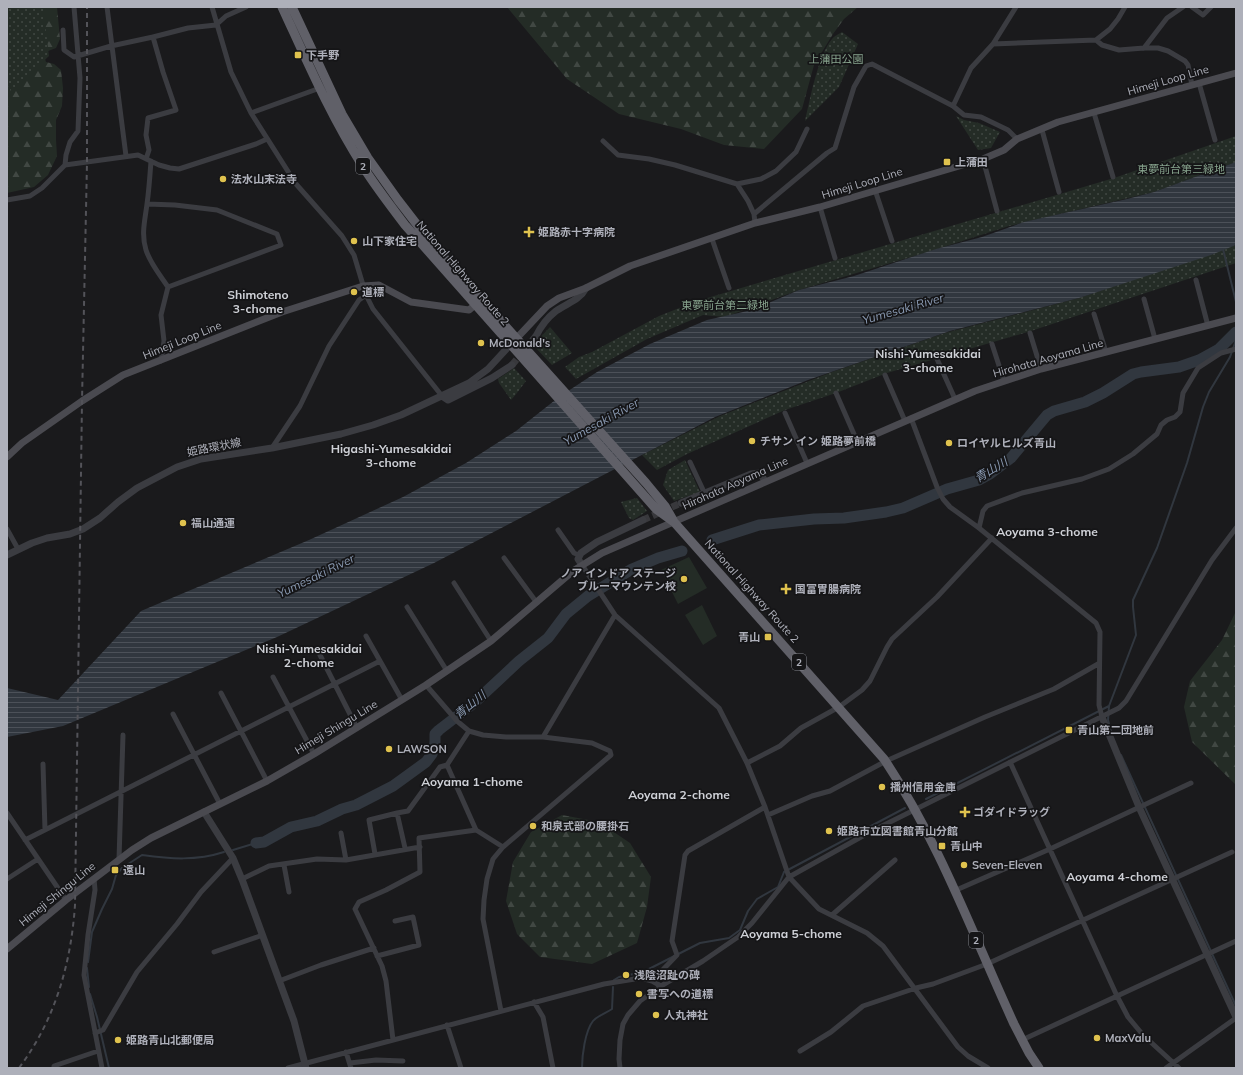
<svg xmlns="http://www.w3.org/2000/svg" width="1243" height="1075" font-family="Mulish,'Noto Sans JP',sans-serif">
<defs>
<pattern id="forest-firs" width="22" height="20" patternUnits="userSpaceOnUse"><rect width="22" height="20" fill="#242c26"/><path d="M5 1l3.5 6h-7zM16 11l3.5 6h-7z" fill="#414843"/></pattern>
<pattern id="park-dots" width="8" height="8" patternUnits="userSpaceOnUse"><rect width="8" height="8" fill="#242c26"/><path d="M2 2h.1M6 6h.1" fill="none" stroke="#414843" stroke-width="1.8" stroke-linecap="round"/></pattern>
<pattern id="water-rules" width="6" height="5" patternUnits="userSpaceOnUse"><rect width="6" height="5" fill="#31373f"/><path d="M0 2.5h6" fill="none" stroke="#4c5159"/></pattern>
</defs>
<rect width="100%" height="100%" fill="#1a1a1c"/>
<path fill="url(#forest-firs)" d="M7 7H57L60 39 56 48 43 53 46 62 54 64 61 70 63 88 62 106 56 120V140L57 156 48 175 34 187 7 193Z
M507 7H858L844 19 833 34 814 65 802 109 764 149 724 145 681 129 619 114 567 79Z
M1236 611V785L1192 742 1184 707 1190 681 1222 640Z
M562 815 599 822 630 843 651 877 647 907 637 943 592 964 540 957 517 934 506 901 513 862 531 832Z"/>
<path fill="url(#park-dots)" d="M7 7H43L49 56 11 92 7 80Z
M842 32 858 44 839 87 805 121C810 100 818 55 832 39 834 36 839 34 842 32Z
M956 116 964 120 979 123 1000 132 991 148 978 150Z
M1236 136V162L1154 192 1009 226 928 252 799 290 725 317 703 315 647 339 576 379 565 367 579 357 592 352 659 316 697 301 1114 178Z
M1236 245V263L1031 331 887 373 836 393 785 410 687 454 657 470 642 455 720 416 832 372 945 333 1079 298Z
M550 327 572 353 552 365 533 345Z
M514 368 526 381C521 387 517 394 511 400L499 383 498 379Z
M685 460 700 492 674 501 663 485 668 470Z
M637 498 647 511 633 520 629 518 621 502Z"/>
<path fill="#242c26" d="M689 557 707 588 678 604 661 570Z
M702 605 717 636 703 645 685 615Z"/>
<path fill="url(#water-rules)" d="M1236 162V245L1211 255 1079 298 950 331 808 380 715 417 434 563 277 637 63 726 7 737V688L58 700 141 611 309 540 403 497 466 463 516 431 559 397 597 372 650 344 707 320 752 310 799 290 854 276 936 249 982 237 1024 222 1127 199 1154 192Z"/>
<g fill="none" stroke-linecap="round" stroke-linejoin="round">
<path stroke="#31373f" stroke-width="2" d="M1223 249 1236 302
M1111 731 1108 720 1109 706 1136 635 1133 607V600L1157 548 1187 463 1203 407 1209 392 1230 357 1235 343 1236 332
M1121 755 1236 1006
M926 799 1109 706
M233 850 256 843
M88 962 92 932 102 909 112 889 116 875 122 868 142 855C171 859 196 861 224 852
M87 968 89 987
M614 980 619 977 643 972 700 943 729 938 740 930 748 911 757 899 778 887 784 872 905 808
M90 994 97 1017 109 1068
M582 1068C582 1056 585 1031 593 1021 597 1016 606 1013 612 1009L613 987"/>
<path stroke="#31373f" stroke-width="11" d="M712 540 759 525 814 519 844 518 886 512 903 508 947 489 979 480 990 474 1011 458 1047 415 1054 411 1085 402 1103 393 1133 374 1141 372 1179 367 1199 360 1219 349 1236 332
M256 843 264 842 291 827 317 821 342 809 356 805 393 786 426 762 432 754 435 743V734L439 730 474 703 519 661 548 638 566 614 588 596 632 569 658 558 682 551"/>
<path stroke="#38383c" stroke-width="7" stroke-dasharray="7 3.5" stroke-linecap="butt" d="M512 365 536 336
M643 520 681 503"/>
<path stroke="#3b3c41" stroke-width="5" d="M107 7 126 156
M212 7 231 72 251 113 296 184 342 236 354 255 366 295 373 309 442 396
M1192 7 1203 15 1211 7
M63 30 64 50 74 57 111 46 153 37 188 28 216 25 226 16 246 7
M1096 40 1110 29 1118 19 1125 7
M993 44 1096 40 1102 45 1119 50 1144 48H1158L1168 51 1185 61 1188 65 1192 85
M1144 48 1167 18 1183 7
M1199 83 1215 140
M953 106 971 68 993 44 1016 7
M251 113 320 88
M1094 113 1113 177
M1042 130 1059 192
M603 141 618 155 649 159 675 165 737 184 748 201 754 214 755 223
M146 159 149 150 146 135 148 118 176 110 163 72 153 37
M983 159 997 211
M151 161C150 175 149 190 147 204 145 220 141 234 146 250 150 263 160 275 168 287L161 315 164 341 161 361
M65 165 66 155 70 142 78 131 80 78 74 7
M737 184 761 179 776 171 796 152 807 129
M875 190 892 241
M7 200 30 196 42 188 65 165 138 155 159 165 170 168 179 169 256 144 267 139
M147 204 175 205 217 210 277 234 281 245 168 287
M820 207 835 258
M754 214 827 153 835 148 854 87 866 66 872 64 953 106 964 115 981 117 1008 130 1017 139
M712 239 729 288
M1196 280 1208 326
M1144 299 1155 339
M1094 314 1106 352
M1030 333 1041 369
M992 344 1004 381
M937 359 955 399
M885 375 905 421
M836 393 857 441
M785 413 807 463
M911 418 937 487 943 499 950 507 979 528 1096 623 1100 632 1099 705 1102 717
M272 448 300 406 329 346 359 300 366 295
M690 462 705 494
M979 528 983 511 987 506 1022 493 1082 479 1109 469 1133 454 1157 434 1161 425 1167 420 1175 417 1180 412 1183 393 1198 368 1221 353 1236 349
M7 529 18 549
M558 530 574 553 579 555
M504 558 537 603
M582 565 615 615 719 708 747 763 765 807 789 877 819 909 867 933 883 946 958 1047 968 1056 988 1068
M454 583 491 641
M407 607 447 671
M366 636 402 700
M320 655 357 728
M273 677 314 754
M426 685 457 721 469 731 483 735 506 737H543L592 743 610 751 611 755 503 847 493 859 487 879 484 900 483 919 501 1011
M221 693 267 781
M173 714 220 804
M469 731 447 765 476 830 503 847
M543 737 615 615
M1010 762 1117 996 1128 1017 1143 1035 1179 1068
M747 763 780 746 801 728 839 707 862 690 870 681 887 647 892 639 937 597 992 538
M43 764 45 830
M7 813 66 900
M397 813 408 811 440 767 447 765
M768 815 812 796 830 791 886 761 985 717 1054 689 1098 664
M341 833 346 860
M25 840 380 661
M375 854 369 820 397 813 405 848
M119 859 123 735
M284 865 289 892
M94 878 95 890 88 935 84 975 102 1068
M7 879 38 859
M242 879 269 866 317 859 346 860 420 847
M954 891 1050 849 1191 783
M832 915 895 860
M214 952 263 935
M377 956 419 945 413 917 395 921
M279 981 321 965 374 948
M652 981 677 955 672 941 685 855 688 851 765 807
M534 1002 543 1017 553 1068
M447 1025 461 1068
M95 1033 103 1030 137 972 177 924 201 892 233 858
M393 1040 386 981 382 966 355 909 359 902 386 890 420 872 419 838 476 830
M1022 1040 1236 941
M800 1051 831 1032 863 1006 916 988 933 984 987 964 1232 852
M346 1052 351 1068
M350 1063 376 1060 403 1061
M54 1068V1066L98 1051
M288 1068 604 984 641 978 652 981 661 986
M620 1068 619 1059 620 1040 623 1024 628 1015 640 1001 661 986 703 961 738 937 752 923 789 877 870 832 1119 708 1126 701 1212 560 1236 528
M1166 1068 1236 1018"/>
<path stroke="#3b3c41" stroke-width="7" d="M536 336C541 326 547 318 556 311 567 303 579 301 586 288
M442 396 448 400 492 378 512 365
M681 503 751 474 760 473 765 481
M7 555 32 543 47 538 70 534 83 529 100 518 118 502 137 488 177 467 201 459 272 448 341 434 373 425 401 415 469 383 488 369 510 345
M582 565 578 559 581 553 597 542 643 520
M1102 717 1139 807 1236 1017
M204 812 233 858 243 882 294 1021 306 1068"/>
<path stroke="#4a4a50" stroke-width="7" d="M514 341 547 306 559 298 586 288 630 266 755 223 820 207 983 159 1004 150 1017 139 1058 122 1236 73
M7 457 22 443 82 401 123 375 282 312 363 286 379 285 411 302 469 310 475 305
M7 949 66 900 132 850 151 838 267 781 314 754 426 685 491 641 573 571 602 553 975 391 1041 369 1236 318"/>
<path stroke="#606068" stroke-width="9" d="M282 7C307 61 330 115 362 165 375 186 390 205 405 225L656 509 674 522 884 759C939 841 973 935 1014 1024L1029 1053 1039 1068
M292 7 342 114 368 158 398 200 432 244 646 483 665 506 673 520"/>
<path stroke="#535359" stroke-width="2" stroke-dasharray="5 4" stroke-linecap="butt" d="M19 1068C55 1020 71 964 75 905L82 401 87 162V7"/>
</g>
<g fill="#dfc24e" stroke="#151517" stroke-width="1.5">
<rect x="294" y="51" width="8" height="8" rx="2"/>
<rect x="943" y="158" width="8" height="8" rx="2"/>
<circle cx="223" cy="179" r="4"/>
<path d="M527 226h4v4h4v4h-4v4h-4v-4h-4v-4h4z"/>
<circle cx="354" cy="241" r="4"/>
<circle cx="354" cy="292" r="4"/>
<circle cx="481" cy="343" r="4"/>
<circle cx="752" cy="441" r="4"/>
<circle cx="949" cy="443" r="4"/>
<circle cx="183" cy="523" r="4"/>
<circle cx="684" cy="579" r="4"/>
<path d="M784 583h4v4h4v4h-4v4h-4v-4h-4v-4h4z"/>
<rect x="764" y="633" width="8" height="8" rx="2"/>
<rect x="1065" y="726" width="8" height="8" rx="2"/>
<circle cx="389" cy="749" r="4"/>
<circle cx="882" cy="787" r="4"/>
<path d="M963 806h4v4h4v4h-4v4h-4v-4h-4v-4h4z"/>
<circle cx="533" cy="826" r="4"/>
<circle cx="829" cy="831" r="4"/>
<rect x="938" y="842" width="8" height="8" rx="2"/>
<circle cx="964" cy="865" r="4"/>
<rect x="111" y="866" width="8" height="8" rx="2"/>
<circle cx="626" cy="975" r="4"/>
<circle cx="639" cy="994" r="4"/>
<circle cx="656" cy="1015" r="4"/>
<circle cx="1097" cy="1038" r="4"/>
<circle cx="118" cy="1040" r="4"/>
</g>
<g text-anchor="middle" stroke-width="3.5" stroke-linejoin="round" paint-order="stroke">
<g fill="#151517" stroke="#808289" stroke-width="1">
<rect x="356" y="158" width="14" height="16" rx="3"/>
<rect x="792" y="654" width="14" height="16" rx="3"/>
<rect x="969" y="932" width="14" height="16" rx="3"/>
</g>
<g font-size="10" font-weight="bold" fill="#aeb0ba">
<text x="363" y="170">2</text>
<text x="799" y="666">2</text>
<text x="976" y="944">2</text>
</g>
<g font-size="11" font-weight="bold" fill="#aeb0ba" stroke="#151517" text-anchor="start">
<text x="306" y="59">下手野</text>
<text x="955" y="166">上蒲田</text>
<text x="231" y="183">法水山末法寺</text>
<text x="538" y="236">姫路赤十字病院</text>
<text x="362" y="245">山下家住宅</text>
<text x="362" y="296">道標</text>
<text x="489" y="347">McDonald's</text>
<text x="760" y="445">チサン イン 姫路夢前橋</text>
<text x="957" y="447">ロイヤルヒルズ青山</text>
<text x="191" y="527">福山通運</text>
<text x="676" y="577" text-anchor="end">ノア インドア ステージ<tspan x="676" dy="13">ブルーマウンテン校</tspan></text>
<text x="795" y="593">国富胃腸病院</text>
<text x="760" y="641" text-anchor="end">青山</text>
<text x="1077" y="734">青山第二団地前</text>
<text x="397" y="753">LAWSON</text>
<text x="890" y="791">播州信用金庫</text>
<text x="973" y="816">ゴダイドラッグ</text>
<text x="541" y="830">和泉式部の腰掛石</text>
<text x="837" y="835">姫路市立図書館青山分館</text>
<text x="950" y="850">青山中</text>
<text x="972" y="869">Seven-Eleven</text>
<text x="123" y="874">遠山</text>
<text x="634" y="979">浅陰沼趾の碑</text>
<text x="647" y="998">書写への道標</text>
<text x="664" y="1019">人丸神社</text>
<text x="1105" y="1042">MaxValu</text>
<text x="126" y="1044">姫路青山北郵便局</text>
</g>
<g font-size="11" fill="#87a38d" stroke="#151517">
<text x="836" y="63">上蒲田公園</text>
<text x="1181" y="173">東夢前台第三緑地</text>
<text x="725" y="309">東夢前台第二緑地</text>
</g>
<g font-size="11" fill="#aeb0ba" stroke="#151517">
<text transform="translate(1168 80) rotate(-16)" y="4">Himeji Loop Line</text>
<text transform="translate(862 183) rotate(-17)" y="4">Himeji Loop Line</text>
<text transform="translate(463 273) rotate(49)" y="4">National Highway Route 2</text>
<text transform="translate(182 340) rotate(-22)" y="4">Himeji Loop Line</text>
<text transform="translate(1048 358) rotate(-16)" y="4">Hirohata Aoyama Line</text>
<text transform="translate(214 447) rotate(-11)" y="4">姫路環状線</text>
<text transform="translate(735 483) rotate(-24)" y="4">Hirohata Aoyama Line</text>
<text transform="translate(752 591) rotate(48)" y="4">National Highway Route 2</text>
<text transform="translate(336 727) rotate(-31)" y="4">Himeji Shingu Line</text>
<text transform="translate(57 894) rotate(-39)" y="4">Himeji Shingu Line</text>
</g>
<g font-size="12" font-weight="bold" fill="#ced0d6" stroke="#151517">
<text x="258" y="299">Shimoteno<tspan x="258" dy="14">3-chome</tspan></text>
<text x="928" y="358">Nishi-Yumesakidai<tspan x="928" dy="14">3-chome</tspan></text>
<text x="391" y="453">Higashi-Yumesakidai<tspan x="391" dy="14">3-chome</tspan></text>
<text x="1047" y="536">Aoyama 3-chome</text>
<text x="309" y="653">Nishi-Yumesakidai<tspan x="309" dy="14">2-chome</tspan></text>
<text x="472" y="786">Aoyama 1-chome</text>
<text x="679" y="799">Aoyama 2-chome</text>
<text x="1117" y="881">Aoyama 4-chome</text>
<text x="791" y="938">Aoyama 5-chome</text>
</g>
<g font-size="12" font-style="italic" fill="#8999b1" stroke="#151517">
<text transform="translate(903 309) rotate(-16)" y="4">Yumesaki River</text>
<text transform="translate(601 422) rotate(-29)" y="4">Yumesaki River</text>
<text transform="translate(991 470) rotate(-31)" y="4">青山川</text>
<text transform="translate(316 576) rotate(-26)" y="4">Yumesaki River</text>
<text transform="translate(470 705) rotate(-39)" y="4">青山川</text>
</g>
</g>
<rect width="1243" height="1075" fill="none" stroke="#aeb0ba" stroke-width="16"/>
</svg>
